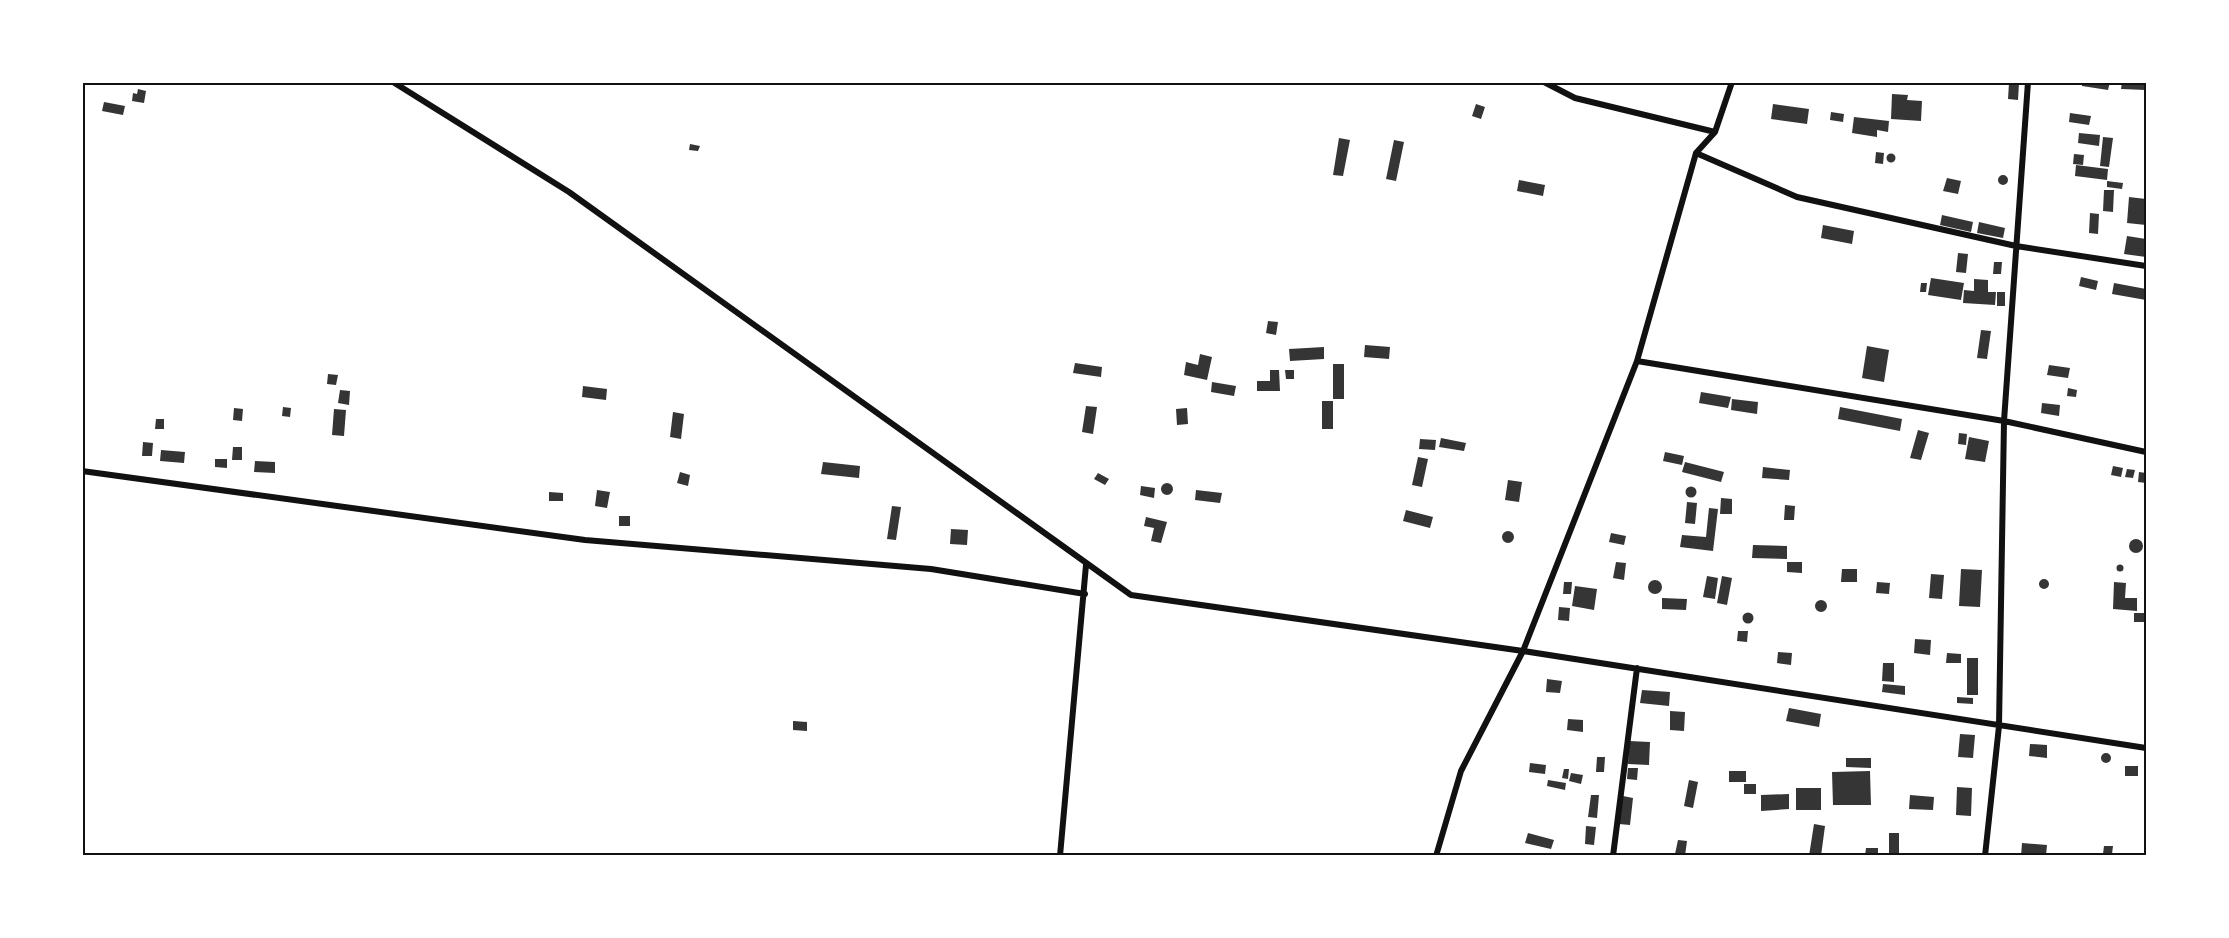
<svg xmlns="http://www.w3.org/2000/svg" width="2229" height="938" font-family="Raleway,sans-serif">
<rect width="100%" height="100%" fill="#fff"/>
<path fill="#353535" d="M2082 82H2110L2108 90 2082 86Z
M2122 82H2146V90L2121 89Z
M2009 83H2019L2018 100 2008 99Z
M138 89 146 91 144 103 132 101 133 93 137 94Z
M1892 94 1908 95 1907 100 1922 101 1921 121 1891 119Z
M104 102 125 106 123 115 102 111Z
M1476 104 1485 107 1481 119 1472 116Z
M1773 104 1809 109 1807 124 1771 119Z
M1831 112 1844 114 1843 122 1830 120Z
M2070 113 2091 116 2089 125 2069 122Z
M1854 117 1889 121 1888 132 1877 130V137L1852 133Z
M2079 133 2100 135 2099 146 2078 143Z
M2103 137 2113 138 2109 167 2100 166Z
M1339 138 1350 140 1343 176 1333 175Z
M1394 140 1404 142 1396 181 1386 179Z
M690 144 700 146 698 151 689 150Z
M1876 152 1884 153 1883 164 1875 163Z
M1886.5 158a4.5 4.5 0 1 1 9 0a4.5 4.5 0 1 1-9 0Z
M2074 154 2084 155 2083 165 2073 164Z
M2076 165 2108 169 2107 180 2075 176Z
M1998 180a5 5 0 1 1 10 0a5 5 0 1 1-10 0Z
M1947 178 1961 181 1958 194 1943 191Z
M1519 180 1545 185 1543 196 1517 191Z
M2107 181 2123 183 2122 189 2107 187Z
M2104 190H2114L2113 212 2103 211Z
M2129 197 2146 199V225L2127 223Z
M2090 213 2099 214 2098 234 2089 233Z
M1942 215 1973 222 1971 232 1940 225Z
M1979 222 2005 228 2003 238 1977 233Z
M1823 225 1854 231 1852 244 1821 238Z
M2127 236 2146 239V257L2124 254Z
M1958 253 1968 254 1966 273 1956 272Z
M1994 262H2002L2001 274H1993Z
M2081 277 2098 281 2096 290 2079 286Z
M1931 278 1964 283 1961 300 1928 295Z
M1974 279 1988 280V292H1996L1995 305 1963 303 1964 290 1974 291Z
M1921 283H1927L1926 292H1920Z
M2114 283 2146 289V300L2112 294Z
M1997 292H2005V306H1997Z
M1268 321 1278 322 1276 335 1266 333Z
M1981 330 1991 331 1987 359 1977 358Z
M1365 345 1390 347 1389 359 1364 357Z
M1867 346 1889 350 1884 382 1862 378Z
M1324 347V359L1290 361 1289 349Z
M1200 354 1212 357 1207 380 1184 375 1186 362 1198 365Z
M1075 363 1102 367 1101 377 1073 373Z
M1333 364H1344V399H1333Z
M2049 365 2070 368 2068 378 2047 375Z
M1270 370H1279L1280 391H1257V381H1270Z
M1285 370H1294V379H1286Z
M328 374 338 375 336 385 327 384Z
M1212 382 1236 386 1234 396 1211 392Z
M583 386 607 389 606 400 582 397Z
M2068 388 2077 390 2076 397 2067 396Z
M340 390 350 391 349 405 338 403Z
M1701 392 1731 397 1728 408 1699 403Z
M1732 399 1758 402 1757 414 1731 410Z
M1322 401H1333V429H1322Z
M2042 403 2060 405 2059 416 2041 413Z
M1086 406 1097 407 1093 434 1082 432Z
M283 407 291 408 290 417 282 416Z
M1840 407 1902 419 1900 431 1838 419Z
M234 408 243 409 242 421 233 420Z
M1187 408 1188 424 1177 425 1176 409Z
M334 409 346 410 344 436 332 435Z
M673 412 684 414 681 439 670 437Z
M156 419H164V429H155Z
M1918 430 1929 433 1921 460 1910 458Z
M1959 433 1967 434 1966 445 1958 444Z
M1969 437 1989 441 1985 462 1965 459Z
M1441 438 1466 443 1464 451 1439 447Z
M1420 439 1436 440 1435 450 1419 449Z
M143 442 153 443 152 456H142Z
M233 447H242V460H232Z
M161 450 185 452 184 463 160 461Z
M1665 452 1684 456 1682 465 1663 461Z
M1418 457 1428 459 1422 487 1412 485Z
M215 459H227V468L215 467Z
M255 461 275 462V473L254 472Z
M823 462 860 466 859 478 821 474Z
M1685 462 1724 472 1721 482 1682 472Z
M2113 466 2123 468 2121 477 2111 475Z
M1763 467 1790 470 1789 480 1762 478Z
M2127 469 2135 470 2133 478 2125 477Z
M680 472 690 475 688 486 677 483Z
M2139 472 2146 473V483L2138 482Z
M1098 473 1109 479 1105 485 1094 479Z
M1508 480 1522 482 1519 502 1505 500Z
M1161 489a6 6 0 1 1 12 0a6 6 0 1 1-12 0Z
M1141 486 1155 488 1154 498 1140 495Z
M1685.5 492a5.5 5.5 0 1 1 11 0a5.5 5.5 0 1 1-11 0Z
M597 490 610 492 607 508 595 506Z
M1196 490 1222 493 1220 503 1195 500Z
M549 492 563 493V501H549Z
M1721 498 1732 499V514H1720Z
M1687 502 1697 503 1695 524 1685 523Z
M1785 505 1795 506 1794 520H1784Z
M892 506 901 507 896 540 887 539Z
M1709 508 1718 509 1713 551 1680 547 1682 535 1706 537Z
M1406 510 1433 517 1430 528 1403 521Z
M619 516H630V526H619Z
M1146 517 1167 522 1161 543 1151 541 1154 528 1144 526Z
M951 529 968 530 967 545 950 544Z
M1502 537a6 6 0 1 1 12 0a6 6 0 1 1-12 0Z
M1611 533 1626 536 1624 545 1609 542Z
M2129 546a7 7 0 1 1 14 0a7 7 0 1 1-14 0Z
M1753 545 1787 546V559L1752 558Z
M1616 562 1626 563 1624 580 1613 578Z
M1787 562H1802V573L1787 572Z
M2116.5 568a3.5 3.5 0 1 1 7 0a3.5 3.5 0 1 1-7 0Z
M1842 569H1857V582H1841Z
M1961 569 1982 570 1980 607 1959 606Z
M1931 574 1944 575 1942 599 1929 598Z
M1707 576 1718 578 1715 599 1703 597Z
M1722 576 1732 578 1727 605 1717 603Z
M2039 584a5 5 0 1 1 10 0a5 5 0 1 1-10 0Z
M1648 587a7 7 0 1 1 14 0a7 7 0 1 1-14 0Z
M1564 582H1572L1571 594H1563Z
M1877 582 1890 583 1889 594 1876 593Z
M2114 582 2126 583 2125 598H2137V611L2113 609Z
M1575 586 1597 589 1594 610 1572 606Z
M1662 598 1687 599 1686 610 1662 609Z
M1815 606a6 6 0 1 1 12 0a6 6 0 1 1-12 0Z
M1559 607 1570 608 1569 621 1558 620Z
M1742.5 618a5.5 5.5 0 1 1 11 0a5.5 5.5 0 1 1-11 0Z
M2134 613H2146V622H2134Z
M1738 631H1748L1747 642 1737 641Z
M1915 639 1931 640 1930 655 1914 653Z
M1778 652 1792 653 1791 665 1777 663Z
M1947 653 1961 654V663H1946Z
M1967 658H1978V695H1967Z
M1883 663H1894V682L1882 681Z
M1547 679 1562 681 1560 693 1546 692Z
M1883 684 1905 686V695L1882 692Z
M1642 690 1670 692 1669 706 1640 703Z
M1957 697 1973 698V704L1957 703Z
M1789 708 1821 714 1819 727 1786 721Z
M1670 711 1685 712 1684 731 1670 730Z
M1568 719 1583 720V732L1567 730Z
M793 721 807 722V731L793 730Z
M1960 734 1975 735 1973 758 1958 757Z
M1629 741 1650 742 1649 765 1628 764Z
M2030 744 2047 745V758L2029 756Z
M2101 758a5 5 0 1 1 10 0a5 5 0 1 1-10 0Z
M1597 757H1605L1604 772H1596Z
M1846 758H1871V768L1846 767Z
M1530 763 1546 765 1545 774 1529 772Z
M2125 766H2138V776H2125Z
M1628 768H1638L1637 780 1627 779Z
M1564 769H1569L1568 779 1562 778Z
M1729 771H1746V782H1729Z
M1870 771 1871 805H1833L1832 772Z
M1571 773 1583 775 1581 784 1569 781Z
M1548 780 1566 783 1565 790 1547 786Z
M1689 780 1698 782 1693 808 1684 806Z
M1744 784H1756V794H1744Z
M1957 787 1972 788 1971 816 1956 815Z
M1796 788H1821V810H1796Z
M1789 794V809L1761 811V795Z
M1591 795H1599L1597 818 1588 817Z
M1910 795 1934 797 1933 810 1909 809Z
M1623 796 1633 798 1630 825 1619 824Z
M1814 824 1825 826 1821 856H1809Z
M1586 826 1596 827 1594 845 1585 844Z
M1528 833 1554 840 1551 849 1525 843Z
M1889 833H1899V855H1889Z
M1678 840 1687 841 1685 856 1675 854Z
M2022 843 2047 845 2046 856H2021Z
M2104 846H2113L2112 854H2103Z
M1866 848H1878V856H1865Z"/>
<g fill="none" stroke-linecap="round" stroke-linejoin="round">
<path stroke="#111" stroke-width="6" d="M393 82 569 192 1131 595 1523 651 2146 748
M1544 82 1575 98 1715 132
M1696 153 1797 197 2016 246 2146 266
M1637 361 2004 421 2146 452
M82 471 585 540 931 569 1085 594
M1060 856 1086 565
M1436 856 1461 771 1523 651 1637 361 1696 153 1715 132 1732 82
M1613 856 1637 668
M1985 856 1999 726 2004 421 2028 82"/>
</g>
<rect width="2229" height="938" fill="none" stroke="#ffffff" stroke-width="168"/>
<rect x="84" y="84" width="2061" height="770" fill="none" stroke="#111" stroke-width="2"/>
</svg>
